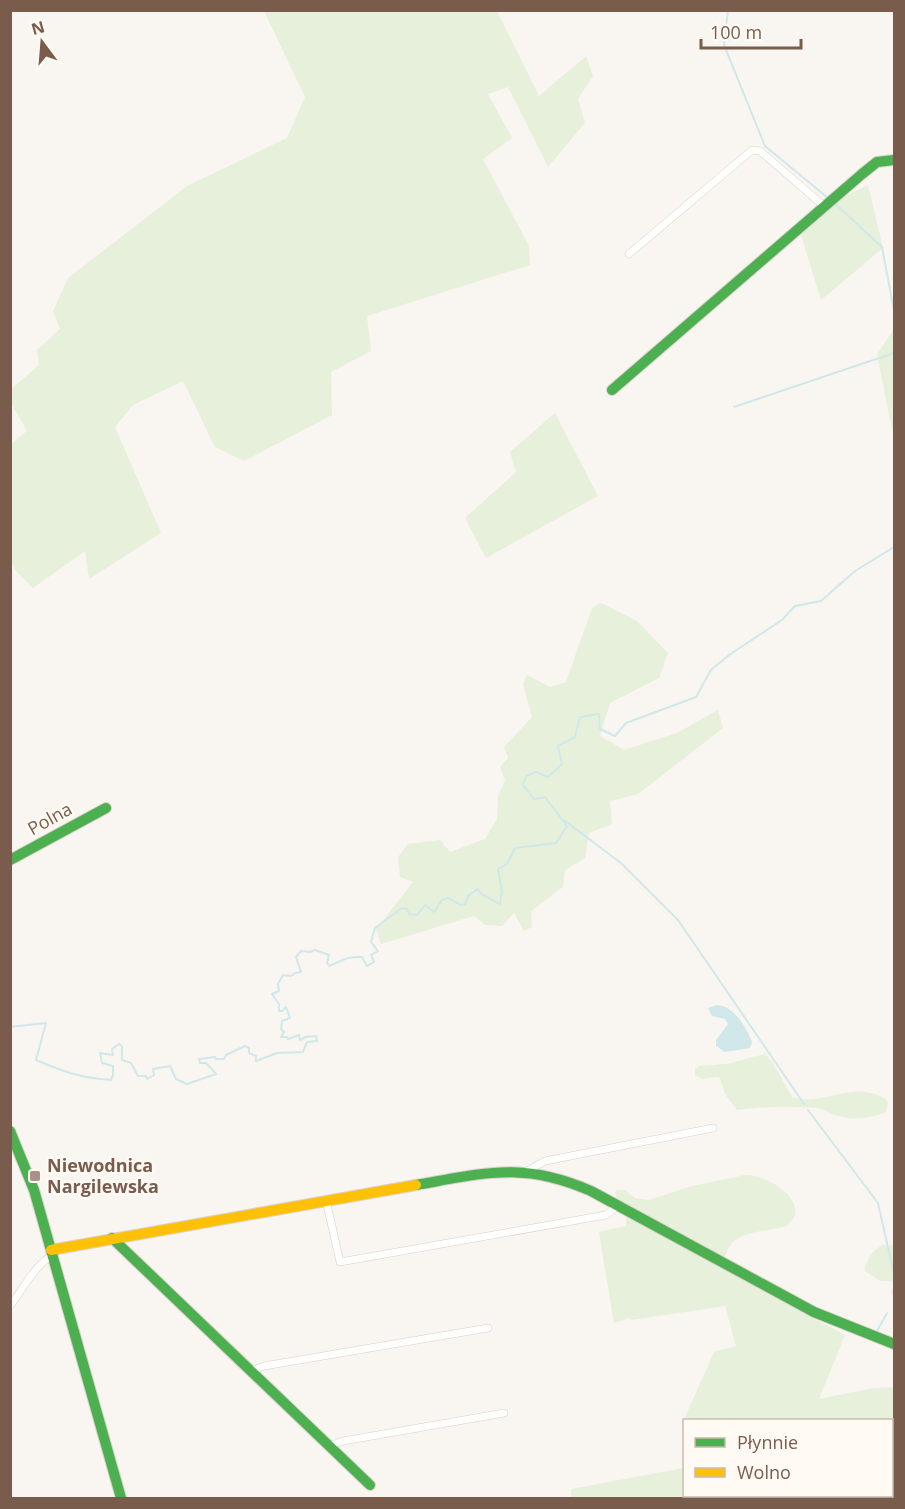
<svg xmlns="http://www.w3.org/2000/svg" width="905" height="1509" font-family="'Open Sans',sans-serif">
<rect width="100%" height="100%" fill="#f9f5f0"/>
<path fill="#e7f0db" d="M264 11H497L539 96 586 56 593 76 578 99 585 123 548 167 508 87 488 94 512 138 483 159 529 246 530 265 367 316 371 351 331 372 332 415 244 461 215 447 183 381 133 405 115 427 161 533 89 579 85 551 33 588 16 571 11 561V444L27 431 11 403V389L39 365 37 350 60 329 53 311 68 278 187 186 287 138 305 97Z
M868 185 883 248 821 300 801 235 842 198Z
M894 329V436L892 430 877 354Z
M555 413 598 496 486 558 465 518 516 472 510 452Z
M601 603 637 621 668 653 659 678 610 703 600 736 624 750 677 733 718 710 723 728 638 794 610 801 612 824 589 833 585 858 565 870 563 887 531 911 532 927 524 931 514 913 502 926 485 925 474 916 381 944 376 929 413 882 400 877 398 857 408 844 440 840 450 852 485 839 497 819 498 796 505 781 500 767 508 758 504 747 532 717 523 684 527 675 550 687 566 682 592 608Z
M765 1054 772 1062 793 1098C799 1098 806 1100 812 1099 841 1097 858 1083 886 1099L888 1103 886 1112C870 1119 852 1121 835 1115 829 1113 823 1109 817 1108 790 1106 764 1106 737 1110L725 1094 720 1078 715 1077 703 1079 695 1075V1069L699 1066 726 1064Z
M745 1175C762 1174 799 1193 795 1214 794 1219 790 1222 787 1226 767 1232 731 1230 726 1255L711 1263 845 1335 819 1399 874 1388 894 1387V1418L890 1420H684V1451L682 1424 714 1352 736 1346 725 1306 631 1320 630 1318 614 1323 599 1232 626 1226V1214L615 1194 617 1190H625L635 1198 649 1200 688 1187Z
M882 1245H891L894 1246V1297L891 1293 894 1285 892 1281H880L865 1271C865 1260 873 1251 882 1245Z
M684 1468V1496H852L854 1498H571V1489Z"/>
<path fill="#d0e8ea" d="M717 1005C734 1006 746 1027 752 1042L750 1048 725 1052 716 1046V1040L728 1024 725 1019 712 1016 708 1008Z"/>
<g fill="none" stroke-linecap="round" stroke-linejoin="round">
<path stroke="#d0e8ea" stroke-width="2" d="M728 10 724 45 765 146 828 198
M834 203 882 247 894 311
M734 407 894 353
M564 820 622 864 678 920 804 1104
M10 1027 46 1023 36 1060C64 1072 81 1078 111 1080L113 1075V1066L102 1063 100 1053 113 1055 112 1049 119 1044 122 1046V1060L131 1063 138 1076H146L147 1079 154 1075 153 1069 170 1066 176 1079 187 1084 216 1074 206 1063H200L199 1059 215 1057 216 1059H224L226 1055 245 1046 249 1048V1053L256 1056V1061L277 1053 303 1052 307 1042 317 1041 316 1036 306 1037 300 1040 299 1035 288 1039 287 1037H281L284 1032 281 1029 282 1021 290 1018 286 1007 282 1011H279V1004L272 994 279 991 278 984 283 975 291 976 295 973 301 972 296 957 301 951 310 952 315 950 329 955 327 963 329 966C341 961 348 956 362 957L367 966 374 962 371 955 378 951 371 942 375 928 402 908 407 909 409 914 417 915 425 905 434 912 442 900 448 898 461 905 465 904 468 896 477 889 483 895 500 904 502 892 498 869 507 864 515 848 556 843 567 826 545 797 534 799 523 785 526 776 536 772 548 777 562 764 558 746 575 737 580 717 599 714 600 729 615 736 626 723 696 697 711 670 729 655 782 620 795 606 821 601 855 571 894 547
M808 1110 878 1203 894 1274
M894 1302V1300
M877 1331 887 1313"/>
<defs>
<path id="street" d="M629 254 752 150 760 151 825 207
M527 1171 545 1161 713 1128
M326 1200 340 1262 606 1215 617 1206
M10 1306C21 1292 37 1262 53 1255
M251 1371 264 1366 488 1328
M892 1431 894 1428
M329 1446 343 1441 504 1413"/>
<path id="fast" d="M612 390 862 174 877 162 894 160
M10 860 106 808
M10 1131 34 1190 121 1498
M416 1185C485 1173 523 1161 591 1191L814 1312 894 1344
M112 1238 370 1485"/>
<path id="slow" d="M51 1250 416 1185"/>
</defs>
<use href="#street" stroke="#d7d1cb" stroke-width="8"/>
<use href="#fast" stroke="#d9d2cb" stroke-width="12"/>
<use href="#slow" stroke="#d9d2cb" stroke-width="12"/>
<use href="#street" stroke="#fefefd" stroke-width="7"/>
<use href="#fast" stroke="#4caf50" stroke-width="10"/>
<use href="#slow" stroke="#ffc107" stroke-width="10"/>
</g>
<rect fill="#a69286" stroke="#fffaf3" stroke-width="2" x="29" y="1170" width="12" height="12" rx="3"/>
<g text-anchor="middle" stroke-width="5" stroke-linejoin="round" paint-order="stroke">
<g font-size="18" fill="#7a5c4d" stroke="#fffaf3">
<text transform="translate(50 819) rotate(-29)" y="6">Polna</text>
</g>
<g font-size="18" font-weight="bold" fill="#7a5c4d" stroke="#fffaf3" text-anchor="start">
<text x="47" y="1172">Niewodnica<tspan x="47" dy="21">Nargilewska</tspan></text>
</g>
</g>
<rect width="905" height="1509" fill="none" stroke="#7a5c4d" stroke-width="24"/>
<rect x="683" y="1419" width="210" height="78" fill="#fffaf3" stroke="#cabbb1" stroke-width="1.5"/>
<rect x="695" y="1438" width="30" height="9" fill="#4caf50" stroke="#cabbb1" stroke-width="1.5"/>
<text x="737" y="1449" font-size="18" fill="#7a5c4d">Płynnie</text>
<rect x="695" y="1468" width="30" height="9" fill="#ffc107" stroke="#cabbb1" stroke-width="1.5"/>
<text x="737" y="1479" font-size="18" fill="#7a5c4d">Wolno</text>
<g transform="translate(42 42) rotate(344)" stroke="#fffaf3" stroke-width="4.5" paint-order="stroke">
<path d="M0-4.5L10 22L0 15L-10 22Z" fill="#7a5c4d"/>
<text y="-9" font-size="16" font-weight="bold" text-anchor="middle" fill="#7a5c4d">N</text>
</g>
<path d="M701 39v9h100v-9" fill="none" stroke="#7a5c4d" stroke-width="3"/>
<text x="710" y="39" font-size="18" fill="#7a5c4d" stroke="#fffaf3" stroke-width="4.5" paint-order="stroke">100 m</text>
</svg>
